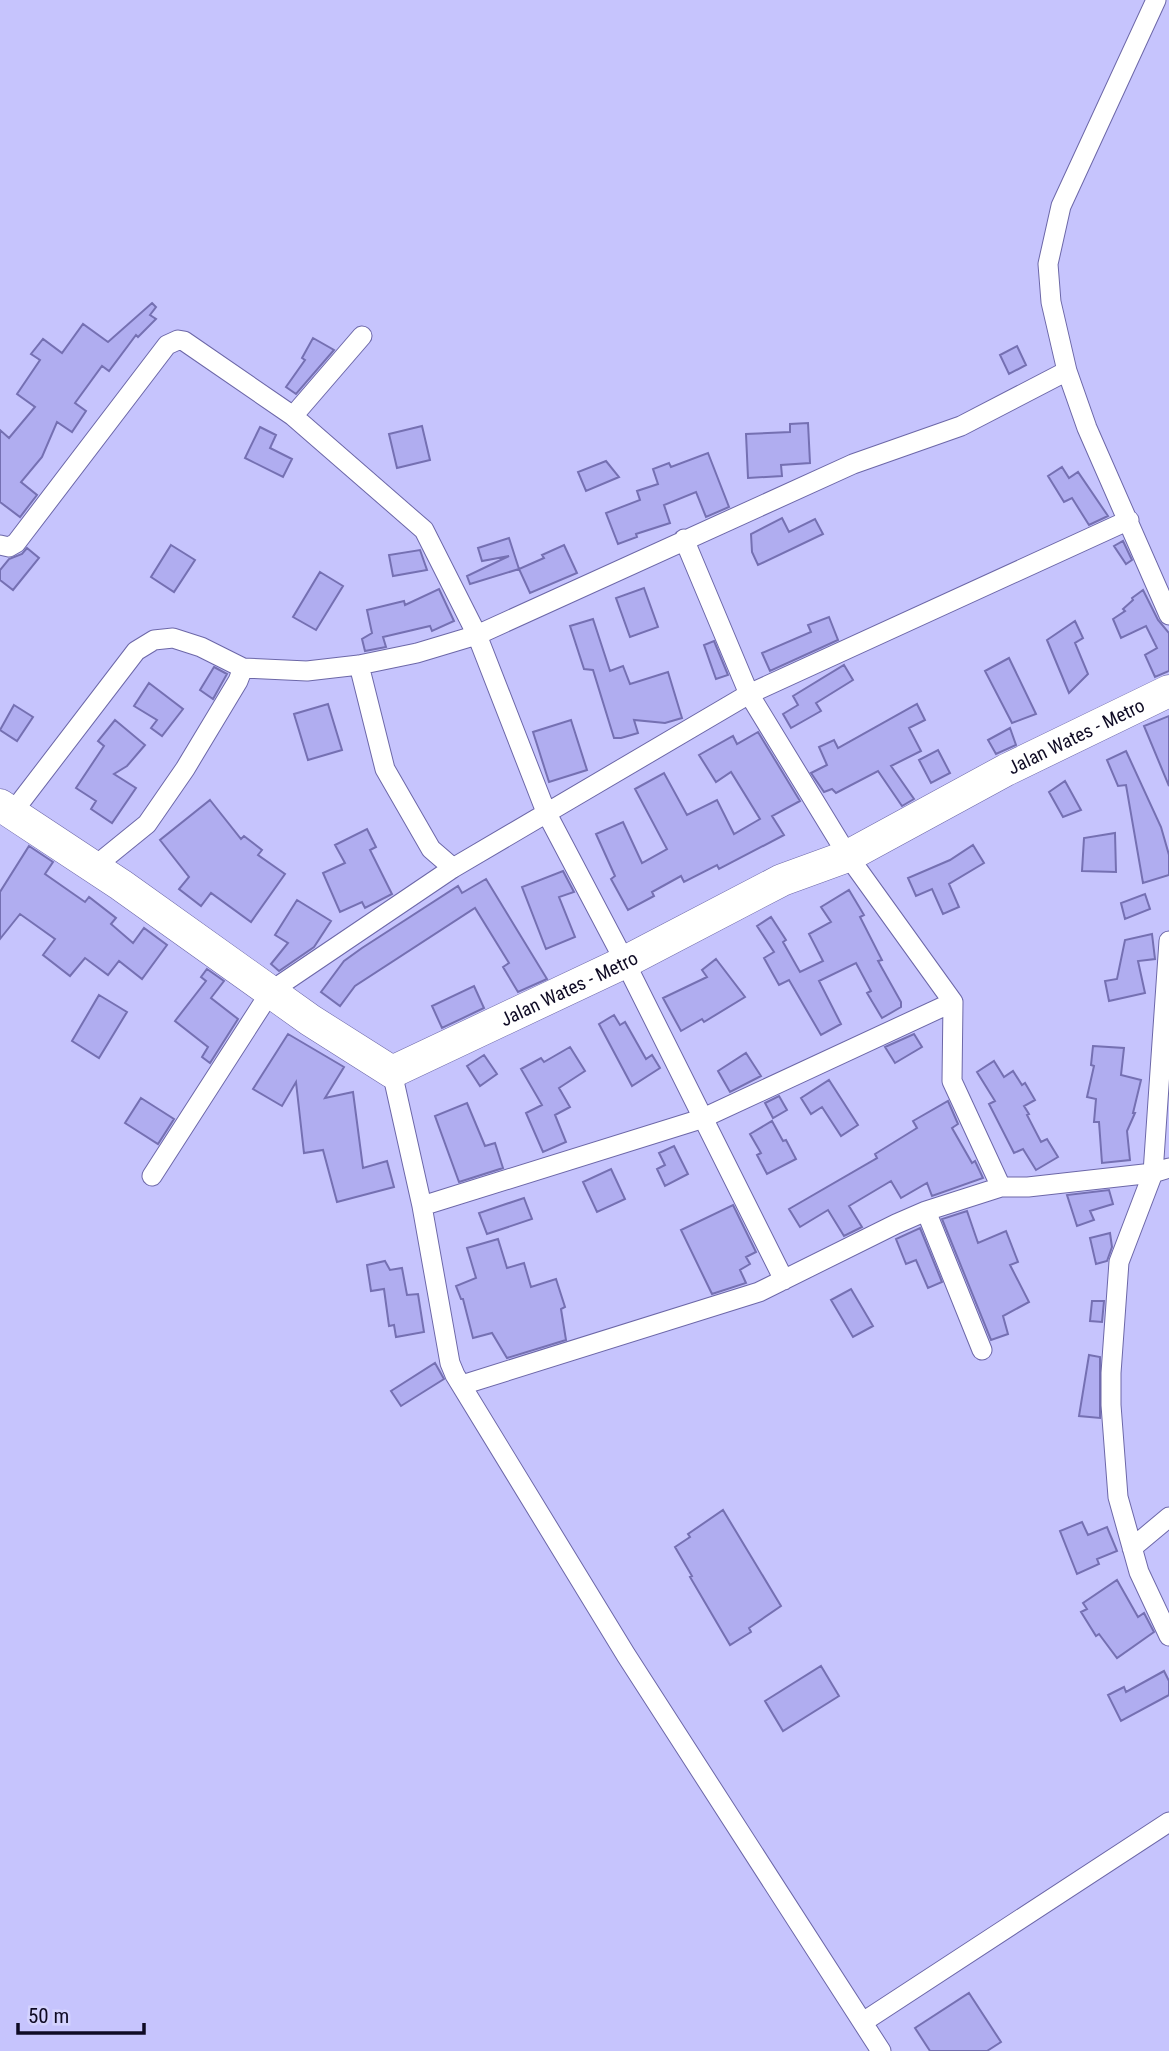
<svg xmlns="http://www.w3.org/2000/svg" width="1169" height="2051" font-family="'Roboto Condensed',sans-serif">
<rect width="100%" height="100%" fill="#c6c4fd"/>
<path fill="#b0adf0" stroke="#7570b2" stroke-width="2" d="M152 303 156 307 150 315 156 319 138 337 136 335 109 371 102 366 75 403 86 411 72 432 57 422 42 457 21 482 37 495 20 517 0 502V430L9 438 35 407 17 394 40 360 31 354 43 339 62 353 83 324 108 342Z
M313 338 334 350 296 394 286 387 305 360 302 358Z
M1017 346 1026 365 1009 374 1000 355Z
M808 423 810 463 781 465 782 476 748 478 746 434 790 432V424Z
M422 426 430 460 397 468 389 434Z
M260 427 276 435 270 448 292 459 283 477 245 458Z
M708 453 729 507 706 517 696 492 664 505 670 523 636 534 637 537 618 544 606 513 640 500 637 491 658 484 653 469 669 463 671 467Z
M606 461 619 477 586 491 578 472Z
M1062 467 1069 478 1078 472 1108 516 1089 525 1072 498 1064 502 1048 476Z
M782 518 789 532 815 519 823 534 758 565 752 552 751 534Z
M509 538 519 569 470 584 467 576 509 556 482 561 478 548Z
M1123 541 1132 560 1126 564 1114 546Z
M171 545 195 560 174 592 151 577Z
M564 545 577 573 530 593 519 569 544 558 542 555Z
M27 548 39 558 13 590 0 580V570L9 559 22 554Z
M420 550 427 570 393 576 389 555Z
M320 572 343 586 316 630 293 617Z
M644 588 658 627 630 637 616 598Z
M439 589 454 621 432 631 430 626 383 637 386 647 365 651 362 639 372 633 367 610 404 601 405 605Z
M1143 590 1158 620 1169 633V671L1155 677 1145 655 1157 648 1146 626 1121 638 1113 619 1125 611 1123 609 1133 600 1132 598Z
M829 617 838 640 770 671 762 653 811 632 808 625Z
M593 619 610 671 623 666 630 684 668 672 682 718 665 723 634 720 638 733 621 738H614L593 670 584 669 570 626Z
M1075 621 1083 638 1075 643 1088 674 1069 693 1047 640Z
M714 641 728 675 716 679 704 645Z
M1009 658 1036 714 1012 723 985 671Z
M844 665 853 680 816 703 821 711 791 728 783 714 798 705 793 696Z
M214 667 227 674 213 699 200 690Z
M149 683 183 709 162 736 151 728 157 720 134 706Z
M328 704 342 750 308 760 294 714Z
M917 704 925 720 909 728 921 751 891 766 914 799 902 806 878 771 836 793 832 789 824 792 811 773 827 765 819 747 834 740 838 748Z
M14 705 33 717 17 741 0 730Z
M1169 716V786L1144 726Z
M115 720 145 745 127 766 114 774 136 788 112 823 91 809 96 801 76 788 104 746 98 741Z
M571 720 587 770 549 782 533 732Z
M1010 728 1016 745 996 754 988 740Z
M758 732 800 801 772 816 784 835 719 869 717 865 684 882 681 876 652 892 654 896 628 910 611 879 615 876 596 834 623 822 642 863 667 849 635 789 664 773 687 815 717 800 734 834 760 819 731 772 716 782 699 755 733 736 737 744Z
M938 750 950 773 931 783 919 760Z
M1126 751 1161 827 1169 855V875L1143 883 1126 785 1118 786 1107 760Z
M1065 781 1081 810 1063 817 1049 792Z
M210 800 241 839 244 836 262 850 258 855 285 874 251 922 211 893 201 906 179 889 189 877 160 840Z
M367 829 376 847 370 850 392 894 365 908 362 902 340 912 323 873 345 863 335 845Z
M1115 833 1116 872 1082 871 1084 838Z
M973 845 984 863 949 884 959 907 943 914 932 889 916 896 908 878 950 860Z
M29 846 53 862 45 874 85 902 89 897 116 918 111 924 133 943 144 928 167 945 142 979 119 961 108 975 85 958 70 976 43 955 55 939 20 914 0 939V892Z
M563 871 574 892 559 897 575 937 546 949 522 887Z
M486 879 547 979 518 992 503 967 509 963 475 908 355 986 340 1006 321 992 344 961 362 948 458 886 462 893Z
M849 890 864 915 860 917 882 960 878 961 901 1002V1007L882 1018 867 993 871 991 856 963 819 981 841 1024 821 1035 789 980 779 985 764 958 774 952 757 926 771 917 786 940 783 942 800 972 823 961 809 934 831 922 821 907Z
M1145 894 1150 909 1125 919 1121 903Z
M297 900 331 921 314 947 279 971 271 964 288 943 275 935Z
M1152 934 1155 959 1138 961 1145 993 1109 1001 1105 981 1117 979 1125 940Z
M716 959 745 997 704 1022 702 1019 681 1031 663 998 707 977 702 970Z
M207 969 224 981 211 998 238 1019 210 1063 202 1057 208 1047 175 1021 206 981 201 977Z
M474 986 484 1008 442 1028 432 1006Z
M99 995 127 1012 99 1058 72 1041Z
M614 1015 620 1025 625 1022 646 1059 652 1055 660 1068 632 1086 599 1024Z
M288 1034 344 1067 325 1098 353 1092 363 1168 387 1161 394 1187 337 1202 323 1150 304 1153 296 1082 282 1106 253 1089Z
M914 1034 922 1047 895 1063 885 1047Z
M1093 1046 1124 1048 1121 1075 1141 1080 1133 1113H1135L1127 1131 1130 1160 1102 1163 1099 1122H1094L1096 1099 1087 1097 1094 1066 1091 1065Z
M570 1047 585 1071 559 1088 570 1107 555 1115 566 1142 543 1152 526 1113 542 1105 521 1069 541 1058 544 1062Z
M746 1053 761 1076 730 1092 718 1071Z
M484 1055 497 1074 480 1086 467 1066Z
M994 1061 1004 1077 1013 1071 1022 1085 1025 1083 1035 1100 1024 1106 1029 1114 1027 1115 1041 1142 1047 1139 1058 1157 1036 1170 1023 1149 1014 1153 989 1104 995 1101 977 1072Z
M829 1080 858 1125 841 1136 822 1107 811 1114 801 1098Z
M779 1096 787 1110 773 1118 765 1103Z
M141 1098 174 1119 158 1144 125 1123Z
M948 1101 958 1124 952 1128 972 1163 975 1161 983 1178 932 1196 927 1183 901 1198 891 1181 849 1206 862 1227 844 1236 828 1210 800 1227 789 1209 877 1158 875 1154 917 1128 913 1121Z
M467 1103 485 1146 495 1143 503 1168 459 1182 435 1116Z
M772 1121 783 1141 786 1140 796 1159 767 1174 757 1155 761 1153 750 1134Z
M674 1146 688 1174 665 1186 657 1169 665 1165 659 1153Z
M611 1169 625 1199 597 1212 583 1182Z
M1109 1190 1113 1204 1090 1211 1094 1220 1077 1226 1067 1195Z
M524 1198 532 1219 487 1234 479 1213Z
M733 1205 756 1252 746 1257 750 1264 740 1270 746 1283 712 1294 681 1230Z
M967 1211 978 1243 1006 1231 1018 1262 1010 1265 1029 1302 1003 1316 1008 1334 991 1340 942 1219Z
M920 1228 942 1282 928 1288 916 1260 906 1264 896 1239Z
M1110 1233 1112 1247 1107 1261 1096 1264 1090 1238Z
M498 1239 507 1268 524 1263 531 1287 556 1279 565 1307 561 1309 566 1340 507 1358 492 1333 473 1338 463 1299H461L456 1286 476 1278 467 1248Z
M385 1261 390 1270 402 1268 407 1295 418 1294 424 1332 396 1337 394 1325 389 1326 384 1289 371 1291 367 1265Z
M851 1289 873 1326 853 1337 831 1300Z
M1092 1301H1104L1102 1322 1090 1321Z
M1089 1355 1100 1357V1418L1079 1416Z
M435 1363 444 1379 401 1406 391 1391Z
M723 1510 781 1606 749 1628 751 1632 730 1645 690 1577 692 1576 675 1547 690 1537 688 1534Z
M1082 1522 1088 1535 1107 1527 1117 1551 1097 1559 1099 1564 1077 1574 1060 1531Z
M1117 1580 1138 1617 1144 1613 1154 1632 1117 1658 1099 1634 1096 1636 1081 1612 1087 1609 1083 1603Z
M821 1666 839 1696 783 1731 765 1701Z
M1164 1671 1169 1681V1695L1121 1721 1108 1695 1124 1687 1126 1692Z
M969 1993 1001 2042 987 2051H930L915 2028Z"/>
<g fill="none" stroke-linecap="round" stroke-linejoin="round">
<defs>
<path id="street" d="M1156 0 1061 206 1048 264 1051 302 1067 371 1087 428 1169 615
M293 416 362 336
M684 539 749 694 848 856 953 1002 952 1081 1001 1187
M0 545 9 547 16 543 167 345 178 340 184 341 293 416 424 530 477 635 546 812 625 962 784 1280
M359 665 385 769 431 849 453 868
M12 813 136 651 154 640 173 638 201 647 243 668 307 671 359 665 417 653 477 635 853 464 961 426 1067 371
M94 867 147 824 185 769 238 681 243 668
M1169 941 1153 1173 1119 1262 1111 1373V1405L1118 1497 1139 1572 1169 1636
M392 1072 422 1206 450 1363 455 1375 626 1655 881 2051
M152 1176 271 991 453 868 749 694 1129 520
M422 1206 701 1119 953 1002
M926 1211 982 1350
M462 1385 759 1292 896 1224 926 1211 1001 1187H1028L1153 1173 1169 1168
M1132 1548 1169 1517
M863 2022 1169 1822"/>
<g id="primary">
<path id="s1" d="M0 805 121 885 310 1020 392 1072 625 962 782 880 848 856 1006 770 1169 691"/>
</g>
</defs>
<use href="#street" stroke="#6c67a8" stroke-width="21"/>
<use href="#primary" stroke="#6c67a8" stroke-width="33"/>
<use href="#street" stroke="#fff" stroke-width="19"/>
<use href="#primary" stroke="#fff" stroke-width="32"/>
</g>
<g text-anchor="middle" stroke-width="5" stroke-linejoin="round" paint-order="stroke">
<g font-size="19" fill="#0f0b24" stroke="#d4d3fe">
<text dy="7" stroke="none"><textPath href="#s1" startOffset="1237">Jalan Wates - Metro</textPath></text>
<text dy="7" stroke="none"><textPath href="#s1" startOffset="670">Jalan Wates - Metro</textPath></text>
</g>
</g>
<path d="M18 2023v10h126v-10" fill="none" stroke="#0f0b24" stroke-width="3.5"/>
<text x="28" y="2023" font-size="21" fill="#0f0b24" stroke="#d4d3fe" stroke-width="5" paint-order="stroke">50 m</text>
</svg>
